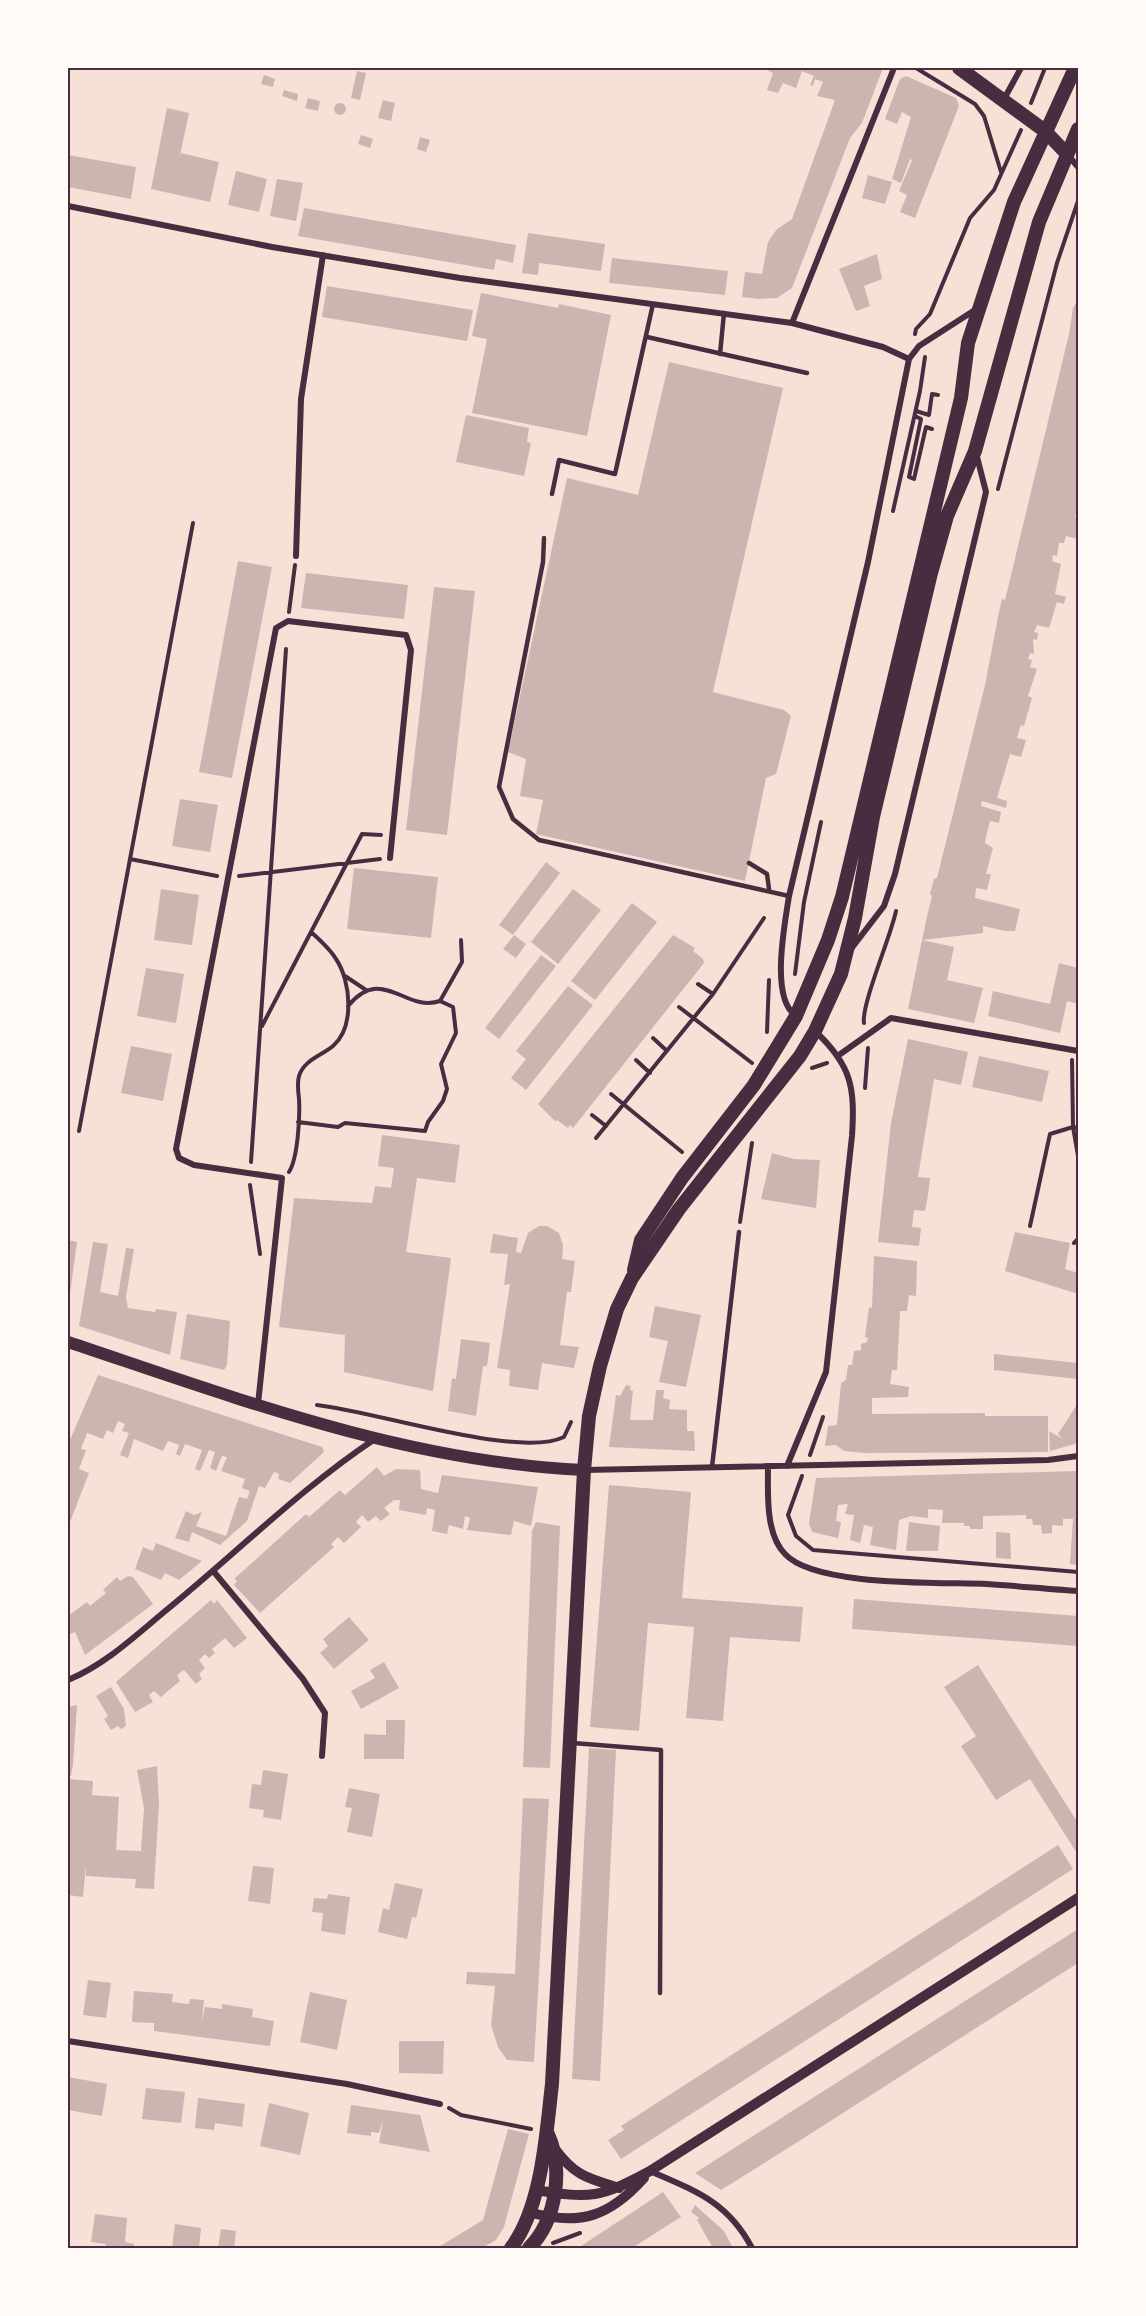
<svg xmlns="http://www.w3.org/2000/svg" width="1146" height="2316" font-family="'PT Sans',sans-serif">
<rect width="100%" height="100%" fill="#f7e1d7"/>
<path fill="#ccb4b1" d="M768 68H883L862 123 850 138 792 288 777 298 759 299 742 297 745 272 762 274 768 242 777 229 792 219 835 100 817 96 823 82 815 79 813 86 810 85 814 76 802 71 796 88 783 83 778 93 767 90 773 73 767 70Z
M357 71 366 73 360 100 351 98Z
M264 75 275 79 273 87 261 84Z
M906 76 956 98 959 106 915 218 900 212 907 195 899 191 912 160 910 159 901 183 892 179 911 117 902 112 897 124 885 119 900 79Z
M284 90 298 94 297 101 282 96Z
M308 98 320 101 318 111 305 108Z
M383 100 395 103 391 121 378 118Z
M334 109a6 6 0 1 1 12 0a6 6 0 1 1-12 0Z
M167 108 189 113 179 160 181 153 219 162 210 202 151 189Z
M361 135 373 139 370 148 358 144Z
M420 137 430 140 426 152 417 149Z
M68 155 136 167 131 199 68 187Z
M236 171 267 179 259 212 228 205Z
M868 175 892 182 885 204 862 198Z
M277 179 303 183 296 221 270 216Z
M304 208 516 245 513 263 496 259 494 270 298 236Z
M528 233 605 244 601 271 539 263 538 275 522 273Z
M877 254 882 279 864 286 870 306 856 311 839 269Z
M612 258 728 271 725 295 609 283Z
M327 286 473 310 467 341 322 317Z
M481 293 558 308 559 304 611 315 587 436 472 413 487 339 472 336Z
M1078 299V506L1075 518 1078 519V539L1066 536 1064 543H1059L1057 556 1053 555 1052 561 1061 564 1055 594 1066 597 1064 604 1057 602 1049 628 1037 625 1034 632 1038 633 1037 640 1033 639 1034 654 1030 653 1028 659 1032 660 1030 667 1037 669 1028 696 1032 698 1024 726 1021 725 1017 738 1026 740 1021 757 1010 754 997 798 1007 801 1006 808 982 801 981 806 1001 812 999 823 990 821 986 837 985 843 993 848 986 874H991L987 890 976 888 975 898 1020 909 1015 931H1005L983 926V933L922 940 954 947 947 980 983 988 974 1023 908 1009 922 940 928 912 932 896 930 894 934 879 937 878 985 685 999 612 1002 599 1005 600 1069 334 1073 308Z
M669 362 783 388 713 692 784 710 791 716 776 774 766 778 745 881 536 834 543 800 520 796 526 759 508 752 567 478 638 495Z
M466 415 529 428 527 442 531 443 524 476 456 462Z
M238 561 272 567 232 778 199 772Z
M306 573 408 585 404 619 301 608Z
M434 587 475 591 447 835 406 830Z
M180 799 218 805 210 852 172 846Z
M546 862 560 873 513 935 499 925Z
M354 868 438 877 431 938 347 929Z
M161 889 199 895 192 945 154 940Z
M573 889 601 910 558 964 531 942Z
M632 903 657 922 595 1000 571 981Z
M514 935 526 944 516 958 503 949Z
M673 935 695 948 693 951 703 959 704 963 573 1128 570 1125 568 1128 557 1120 556 1122 538 1104Z
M541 955 556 966 499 1039 485 1028Z
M1059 963 1078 968V1004L1067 1001 1060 1033 988 1016 993 991 1050 1004Z
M146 968 184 974 176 1023 137 1016Z
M568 986 593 1005 526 1090 511 1078 526 1059 516 1051Z
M908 1039 968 1052 961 1085 934 1079 918 1177 930 1178 928 1195 925 1211 914 1210 912 1227 921 1228 919 1246 878 1242 891 1123Z
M131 1046 172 1054 163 1101 121 1093Z
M979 1056 1049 1071 1042 1102 972 1087Z
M382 1135 460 1145 455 1183 417 1178 406 1252 451 1258 433 1391 344 1372 345 1335 279 1327 294 1198 372 1203 375 1186 391 1188 394 1168 378 1166Z
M772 1153 794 1159 820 1160 816 1208 761 1199Z
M539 1226H547L559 1233 563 1245 562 1259 575 1261 571 1292H567L560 1345 579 1347 574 1368 542 1363 538 1390 509 1386 510 1370 497 1368 510 1284 504 1285 508 1254 490 1253 493 1234 518 1238 516 1252 521 1253 528 1233Z
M1015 1232 1070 1243 1065 1269 1078 1273V1294L1005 1271Z
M68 1240 77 1242 69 1301H68Z
M93 1242 108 1244 100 1292 118 1296 126 1248 134 1249 126 1297 128 1308 155 1312 156 1309 177 1312 170 1355 79 1326Z
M874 1256 917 1261 916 1296 909 1295 907 1311H900L897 1370H892L890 1384 909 1387 908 1397 872 1398V1414L985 1413V1416H1048V1452L865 1453 844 1451 836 1445 825 1446 828 1426 837 1425 841 1383 846 1380 848 1365H852L854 1351 861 1350V1344L867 1342 868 1338 865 1337 869 1307 872 1308Z
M655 1306 701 1315 686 1387 659 1382 668 1341 649 1337Z
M187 1314 230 1321 227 1365 224 1370 180 1359Z
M461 1339 490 1343 487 1366H483L476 1416 448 1411 452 1378 456 1379Z
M994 1354 1078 1363V1379L994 1370Z
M98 1375 322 1447 324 1452 290 1483 278 1479 279 1474 274 1472 265 1488 259 1486 247 1521 220 1545 192 1532 189 1542 175 1538 186 1511 194 1515 202 1512 196 1526 226 1536 239 1497 247 1499 250 1491 242 1488 245 1479 221 1471 227 1457 222 1456 216 1471 210 1468 215 1452 209 1450 200 1471 195 1469 202 1450 185 1444 180 1456 176 1454 179 1445 168 1441 163 1451 134 1439 128 1458 120 1455 129 1433 122 1431 125 1424 118 1421 113 1433 107 1430 103 1439 87 1433 81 1449 86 1450 79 1469 89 1473 68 1527V1439L70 1440Z
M626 1385 631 1386 630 1390 633 1391 630 1420H653L656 1390H664L663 1398 670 1400 669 1409 687 1410V1431H694L695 1451 609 1447 616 1395 620 1396Z
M1078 1403V1443L1050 1451 1049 1431 1063 1439 1058 1434Z
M377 1467 384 1476 396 1469 420 1470 421 1489 438 1493 442 1475 538 1487 531 1526 514 1521 511 1535 467 1530 470 1518 465 1516 463 1529 449 1525 447 1534 432 1531 435 1510 427 1508 426 1515 399 1510 400 1500H394L384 1508 390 1514 381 1521 376 1516 368 1522 362 1515 356 1522 361 1527 344 1543 338 1537 331 1544 334 1547 260 1613 234 1585 237 1581 234 1579 306 1514 309 1517 340 1490 345 1495Z
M1078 1471V1565L1070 1564 1073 1519H1063V1526L1052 1525V1533L1042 1534 1041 1525H1033L1032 1519H1026V1515L983 1516V1529H970V1526H964V1523H942L943 1510 928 1509V1518L911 1516 899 1520 896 1550 870 1545 873 1527 864 1525 860 1543 850 1540 854 1515 845 1514 848 1504 838 1505 836 1521 841 1522 838 1538 812 1532 809 1523 816 1478Z
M609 1485 691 1492 682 1598 803 1607 800 1642 730 1637 723 1721 686 1718 694 1627 648 1623 639 1731 590 1727Z
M536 1522 560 1526 550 1768 523 1767 532 1531Z
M909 1522 940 1526 938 1551H906Z
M996 1532 1010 1533 1011 1559 996 1558Z
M156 1543 202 1561 179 1580 165 1573 161 1580 135 1569 143 1547 153 1551Z
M128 1576 133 1577 153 1604 85 1655 75 1632 68 1635V1616L87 1602 90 1606 106 1593 103 1590 117 1577 120 1581Z
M854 1599 1078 1616V1646L852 1629Z
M211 1600 214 1604 217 1600 247 1638 234 1648 225 1638 212 1649 215 1653 209 1658 205 1654 199 1660 205 1668 199 1674 202 1679 196 1684 184 1670 177 1675 180 1681 175 1685 161 1697 154 1691 149 1695 153 1702 135 1712 116 1682Z
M349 1617 369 1640 334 1669 320 1653 328 1646 323 1639Z
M384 1662 399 1688 361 1709 351 1691 375 1678 370 1670Z
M978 1665 1078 1823V1855L1030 1779 996 1800 961 1746 976 1736 944 1687Z
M111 1687 124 1709 126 1726 121 1729 118 1726 111 1730 104 1719 108 1716 96 1696Z
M77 1705 73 1765 71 1776H68V1707Z
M386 1720H405L404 1759H364V1734L386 1735Z
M589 1748 616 1750 600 2081 572 2079Z
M157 1766 159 1803 154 1889 135 1888 136 1879 86 1876V1865L83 1897 68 1895V1779L93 1781 92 1795 119 1797 116 1850 141 1851 144 1808 137 1770Z
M263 1770 288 1774 281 1820 263 1817 264 1810 249 1808 252 1784 261 1785Z
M349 1788 380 1794 372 1837 347 1832 352 1808 345 1807Z
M523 1798 549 1799 534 2062 507 2060 498 2047 491 2025 495 1986 466 1984 467 1972 515 1974Z
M1058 1845 1073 1869 621 2159 608 2140 624 2130 621 2126Z
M253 1866 274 1868 270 1904 248 1901Z
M395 1883 423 1889 416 1918 412 1917 407 1939 378 1932 383 1908 389 1910Z
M328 1894 350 1897 345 1935 321 1931 323 1913 312 1912 314 1898 327 1899Z
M1078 1929V1963L774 2157 721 2190 695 2173Z
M88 1980 111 1983 106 2018 83 2015Z
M134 1991 173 1994 172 2002 189 2004 190 1999 204 2000 202 2021 205 2007 222 2009V2004L253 2009 252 2017 274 2021 270 2046 154 2031V2023L132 2022Z
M310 1992 347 2000 337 2050 300 2042Z
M399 2041H444L443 2074 399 2073Z
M68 2077 107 2084 102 2116 68 2110Z
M146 2088 185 2092 181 2123 142 2119Z
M198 2098 245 2104 242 2127 215 2123 214 2130 195 2128Z
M269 2103 309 2113 300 2155 260 2146Z
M351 2105 420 2115 430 2152 379 2143 383 2120 379 2133 371 2132V2136L347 2133Z
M508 2129 529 2134 504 2227 496 2240 482 2248H437L483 2220Z
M663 2192 681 2217 632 2248H578Z
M695 2205 724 2231 733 2248H713L697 2220 699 2218 691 2212Z
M95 2214 127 2218 125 2242 134 2244V2248H105L106 2244 91 2242Z
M175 2224 201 2228 199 2248H172Z
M221 2229 236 2231 234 2248H218Z"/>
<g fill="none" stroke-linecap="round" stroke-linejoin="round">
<path stroke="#4a2c40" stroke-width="4" d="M916 68 975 104 984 116 1001 172
M1031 103 1045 68
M915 334 916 329 930 314 970 218 994 190 1021 130
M916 411 929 415 932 394 938 395
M915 416 921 419 909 477 914 479 926 427 932 429
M998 489 1057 263 1078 201
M893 511 920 391 925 357
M289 612 295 565
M130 859 217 876
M239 876 380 859
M795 974 804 902 821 822
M345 976 366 990
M698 984 713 994
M440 1001 462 962 461 940
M679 1007 752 1063
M864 1023C861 1005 891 936 896 911
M262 1026 362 834 381 835
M767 1032 769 980
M653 1038 667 1051
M636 1060 650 1073
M1072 1060 1073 1127 1078 1128
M812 1068 827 1063
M865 1088 868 1048
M611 1094 682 1152
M592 1115 606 1126
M298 1122 338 1127 345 1123 425 1131 428 1122 443 1101 447 1089 441 1064 456 1033 453 1007 440 1001C405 1013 382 964 348 1006
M79 1131 193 523
M596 1138 713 994 764 918
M251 1162 286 649
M289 1172C298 1158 300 1116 299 1099 298 1091 297 1083 299 1076 304 1060 321 1056 333 1046 355 1027 351 981 336 959 330 949 320 940 311 932
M250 1185 260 1254
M740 1222 752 1143
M1030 1226 1050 1134 1073 1127 1078 1156
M1074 1243 1078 1239
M317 1405C374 1411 518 1459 564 1437L571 1422
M810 1455 823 1417
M802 1476 788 1515 796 1536 813 1550 1078 1572
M449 2108 461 2115 531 2129
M553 2243 580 2233"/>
<path stroke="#4a2c40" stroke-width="4.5" d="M647 337 807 373
M720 354 724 313
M552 494 559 460 615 474 653 304
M544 538 543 562 499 787 513 819 539 840 789 896
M749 863 767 874 769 889
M712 1467 739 1232
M573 1743 661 1750 660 1993"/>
<path stroke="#4a2c40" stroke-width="6" d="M1004 99 1021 68
M1067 154 1078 167
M68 206 272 247 460 278 792 323 883 347 909 359
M792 323 894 68
M296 556 301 399 323 255
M851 949 884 906 895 874 986 492 976 453
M795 1015C770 997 785 923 789 896L868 562 909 359 919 346 978 308
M839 1055 891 1018 1078 1051
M258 1404 282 1178 194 1165 179 1158 176 1149 276 628 288 621 406 635 411 650 390 858
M768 1466C768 1492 765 1534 785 1554 815 1587 942 1582 987 1584 1017 1586 1048 1589 1078 1591
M787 1466 826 1372 852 1136C855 1088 852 1066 816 1032
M585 1470 1048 1460 1078 1456
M214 1572 303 1679 325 1713 322 1756
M68 1680C104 1665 133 1638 164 1612 233 1556 301 1488 375 1439
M68 2041 347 2084 440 2104
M650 2171C696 2191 728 2202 752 2248"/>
<path stroke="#4a2c40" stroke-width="10" d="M555 2149C575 2176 587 2178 619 2188
M536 2190C591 2199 600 2198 650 2171L1078 1898
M532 2213C581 2226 610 2216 644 2178"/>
<path stroke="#4a2c40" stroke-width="12" d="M68 1342C236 1398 405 1462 584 1470"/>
<path stroke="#4a2c40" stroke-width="14" d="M959 68 1045 131 1066 153
M634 1270 641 1240 682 1178 754 1085 796 1016 828 940 842 897 961 398 968 343 1014 202 1075 68
M511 2248C542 2207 546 2135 552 2084L584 1470 589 1416 600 1366 617 1309 632 1278 679 1209 800 1056 815 1031 841 974 855 918 873 817 931 573 947 516 975 451 1039 222 1078 129
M529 2248C557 2220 564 2167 547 2132"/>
</g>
<rect width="1146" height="2316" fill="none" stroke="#fffaf5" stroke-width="138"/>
<rect x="69" y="69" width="1008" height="2178" fill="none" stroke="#4a2c40" stroke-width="2"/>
</svg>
